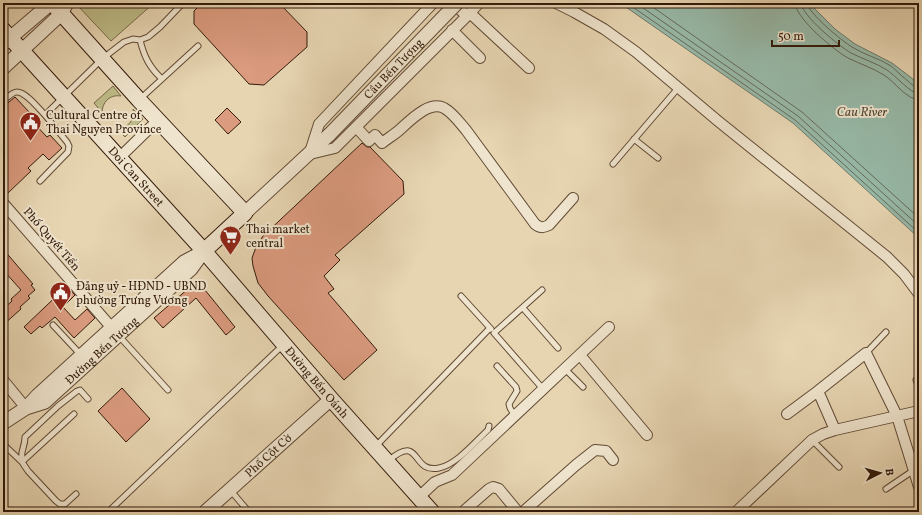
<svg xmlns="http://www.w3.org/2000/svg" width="922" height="515" font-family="Vollkorn,serif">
<rect width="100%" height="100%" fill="#e7d5b2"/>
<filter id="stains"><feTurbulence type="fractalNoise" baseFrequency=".005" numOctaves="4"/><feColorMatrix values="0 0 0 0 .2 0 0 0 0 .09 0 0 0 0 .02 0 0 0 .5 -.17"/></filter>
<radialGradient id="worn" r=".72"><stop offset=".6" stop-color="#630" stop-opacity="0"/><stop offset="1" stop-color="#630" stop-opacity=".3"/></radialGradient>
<path fill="#bdbb87" stroke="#786a48" d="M79 3H154L111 41 77 5Z
M113 86 121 96C110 94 102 102 102 113L94 103Z
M133 109 143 119 125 137 116 128C128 129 135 120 133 109Z"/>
<path fill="#97b9a8" stroke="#6f7969" d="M620 3H809L835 29 855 44 892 63 913 79 919 87V238L793 123Z"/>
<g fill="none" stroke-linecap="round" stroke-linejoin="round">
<path stroke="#656a59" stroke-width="1" d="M627 3 795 120 919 233
M636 3 798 116 919 226
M647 3 802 112 919 218
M795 3C796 19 834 50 848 58 860 64 873 68 884 75 895 82 906 99 919 100
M801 3C802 16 839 46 851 53 863 59 876 63 887 70 896 76 910 93 919 94
M807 3C808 13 842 41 852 47 864 55 879 58 891 66 897 71 914 88 919 89"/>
</g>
<path fill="#db9b7f" stroke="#331a0a" d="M202 3H279L307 32V47L264 85 249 84 194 24V11Z
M15 97 31 114 28 117 47 137 50 135 62 148 49 160 43 154 28 168 31 171 8 193 3 187V107Z
M227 108 241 122 228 134 215 120Z
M362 143 367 147H370L403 181 404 194 335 255 340 260 324 276 334 289 328 293 377 350 344 380 268 296 258 283 253 266 252 258 256 247 263 236Z
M3 249 33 284 31 285 35 290 28 296 30 298 20 307 21 309 3 325V309L12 301 11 299 21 290 3 270Z
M67 286 75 295 63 307 75 320 87 309 95 318 74 338 55 317 42 328 40 326 31 334 24 327Z
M189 288 205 290 235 327 226 335 196 298 163 328 154 318Z
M122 388 150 419 126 442 98 411Z"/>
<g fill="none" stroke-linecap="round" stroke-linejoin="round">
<defs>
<path id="service" d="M140 40C144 56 149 67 162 79
M139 100 198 46
M3 101C7 98 12 92 17 92 26 92 39 109 45 115
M634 139 658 158
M613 164 679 87
M40 181 68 152 69 146 67 142 45 115 102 59 124 42 133 39 140 40 148 37 160 27 183 3
M542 290 494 333 543 389
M461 296 491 329
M523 308 558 348
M53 325 81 355
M119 336 168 390
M866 353 886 332
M497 366 516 387 517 391 509 404 510 408 515 416
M565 369 583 387
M916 380 919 387
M812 440 839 467
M3 444 22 462 28 471 56 501 60 504H65L76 494
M375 447 490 328
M388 461C422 432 410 474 439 468 456 465 475 442 488 430L489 426
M22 462C20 449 25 448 25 437L58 406 77 391 80 390 88 399
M22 462 74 414
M886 489 914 470
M231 491 249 512
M108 512 283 345"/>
<path id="minor" d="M556 3 574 12 604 29 636 52 718 121 887 257 904 274 919 294
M918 3 919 5
M470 13 529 68
M467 16 479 3
M452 30 480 58
M356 127 369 141 375 135 382 143C387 139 392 136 397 132 408 123 428 100 444 108 453 113 460 123 466 130L535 224C540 228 543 228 549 225L573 198
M310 152 319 124 433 3
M310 154 335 148 467 16 453 3
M119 158 158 120
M3 203 112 328
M580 355 647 435
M3 380 26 408
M818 391 866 353 897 416 919 487
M787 414 818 391 835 430
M419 497 435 482 452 475 609 327
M465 510 489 489 493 487 499 489 518 512
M523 512 576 465 595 450 606 451 613 460
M736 512 812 440 823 434 835 430 919 411"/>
<g id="tertiary">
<path d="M3 44 51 3"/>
<path d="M3 68 61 14 67 3"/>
<path d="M245 213 330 134"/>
<path d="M27 407 38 395 184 262 201 253"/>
<path id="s1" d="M3 423 26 408 45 402 191 269 204 251"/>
<path id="s2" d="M205 512 331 399"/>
</g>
<g id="secondary">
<path d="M52 3 139 100 245 213 204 251"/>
<path id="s3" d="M3 30 204 251 331 399 432 512"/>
</g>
</defs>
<use href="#service" stroke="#604934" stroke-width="7"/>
<use href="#minor" stroke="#604934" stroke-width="12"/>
<use href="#tertiary" stroke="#604934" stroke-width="15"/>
<use href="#secondary" stroke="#331a0a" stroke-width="17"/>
<use href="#service" stroke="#efe4cd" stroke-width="5"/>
<use href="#minor" stroke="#efe4cd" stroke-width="10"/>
<use href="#tertiary" stroke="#efe4cd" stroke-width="13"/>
<use href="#secondary" stroke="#efe4cd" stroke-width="15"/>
<defs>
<g id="tertiary-bridge">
<path id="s4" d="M330 134 457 3"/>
</g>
</defs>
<use href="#tertiary-bridge" stroke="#604934" stroke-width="15" stroke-linecap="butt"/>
<use href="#tertiary-bridge" stroke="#efe4cd" stroke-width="13"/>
</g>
<defs>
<symbol id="civic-pin" viewBox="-11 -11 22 30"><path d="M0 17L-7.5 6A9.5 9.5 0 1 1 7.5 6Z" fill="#8f2418" stroke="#efe4cd"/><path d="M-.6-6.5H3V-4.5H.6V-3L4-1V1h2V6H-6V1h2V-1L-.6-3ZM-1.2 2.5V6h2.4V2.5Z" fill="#fff"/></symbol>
<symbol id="supermarket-pin" viewBox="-11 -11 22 30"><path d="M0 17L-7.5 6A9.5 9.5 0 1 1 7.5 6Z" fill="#8f2418" stroke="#efe4cd"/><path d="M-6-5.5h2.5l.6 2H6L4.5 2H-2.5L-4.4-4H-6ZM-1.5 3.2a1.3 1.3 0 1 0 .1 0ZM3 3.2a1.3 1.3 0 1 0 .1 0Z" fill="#fff"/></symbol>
</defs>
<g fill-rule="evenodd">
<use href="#civic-pin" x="18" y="110" width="25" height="34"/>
<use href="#supermarket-pin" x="218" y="224" width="25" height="34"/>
<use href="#civic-pin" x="48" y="280" width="25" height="34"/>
</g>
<g text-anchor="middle" stroke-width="4" stroke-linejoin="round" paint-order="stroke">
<g font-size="12" fill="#331a0a" stroke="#efe4cd">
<text dy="4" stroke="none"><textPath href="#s4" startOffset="91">Cầu Bến Tượng</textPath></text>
<text dy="4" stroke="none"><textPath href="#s3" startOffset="198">Doi Can Street</textPath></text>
<text transform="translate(52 239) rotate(49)" y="4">Phố Quyết Tiến</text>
<text dy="4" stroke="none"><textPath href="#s1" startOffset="124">Đường Bến Tượng</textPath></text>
<text dy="4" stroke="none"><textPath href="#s3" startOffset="472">Đường Bến Oánh</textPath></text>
<text dy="4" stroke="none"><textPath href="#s2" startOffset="85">Phố Cột Cờ</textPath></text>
</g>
<g font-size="12" fill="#331a0a" stroke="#efe4cd" text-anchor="start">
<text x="46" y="119">Cultural Centre of<tspan x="46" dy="14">Thai Nguyen Province</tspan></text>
<text x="246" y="233">Thai market<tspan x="246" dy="14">central</tspan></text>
<text x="76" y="290">Đảng uỷ - HĐND - UBND<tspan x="76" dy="14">phường Trưng Vương</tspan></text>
</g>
<g font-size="13" font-style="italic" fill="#514a39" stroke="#efe4cd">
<text x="862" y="116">Cau River</text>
</g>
</g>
<rect width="922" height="515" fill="none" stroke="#e7d5b2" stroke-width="16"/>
<rect x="4" y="4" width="914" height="507" fill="none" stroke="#331a0a" stroke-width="2"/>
<rect x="8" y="8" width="906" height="499" fill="none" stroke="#331a0a"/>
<g transform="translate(880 473) rotate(84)" stroke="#efe4cd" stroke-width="3" paint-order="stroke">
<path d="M0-3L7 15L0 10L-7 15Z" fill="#331a0a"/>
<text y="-6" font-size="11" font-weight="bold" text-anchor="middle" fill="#331a0a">B</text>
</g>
<path d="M772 40v6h67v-6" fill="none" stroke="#331a0a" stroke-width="2"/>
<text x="778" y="40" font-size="12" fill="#331a0a" stroke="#efe4cd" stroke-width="3" paint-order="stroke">50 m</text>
<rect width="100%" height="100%" filter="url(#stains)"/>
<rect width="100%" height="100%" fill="url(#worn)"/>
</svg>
